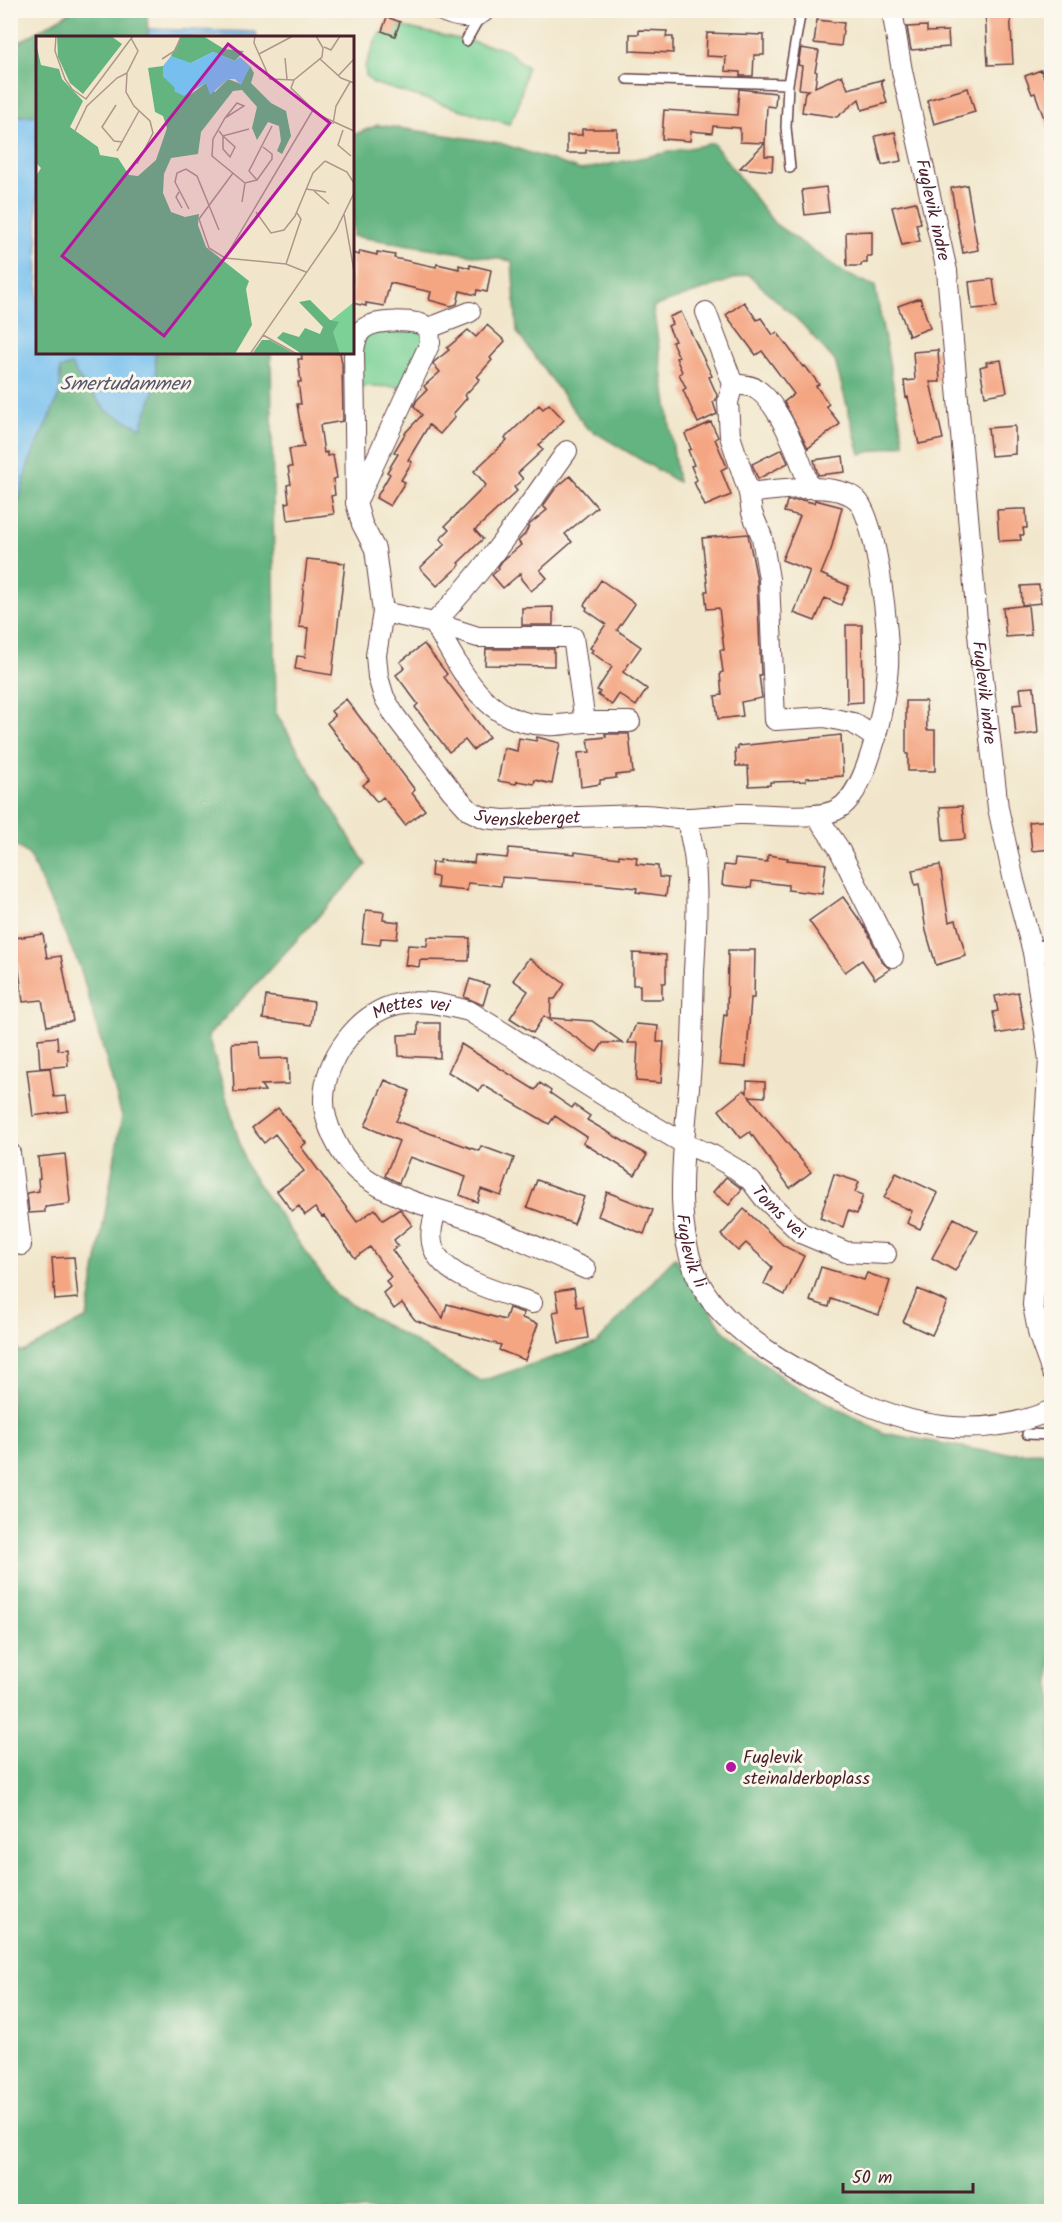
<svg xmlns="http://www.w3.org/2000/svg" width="1062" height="2222" font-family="Kalam,sans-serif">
<rect width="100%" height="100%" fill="#fbf7ec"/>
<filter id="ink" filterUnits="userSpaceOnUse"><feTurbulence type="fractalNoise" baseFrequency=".0167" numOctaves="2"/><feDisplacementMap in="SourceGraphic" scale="12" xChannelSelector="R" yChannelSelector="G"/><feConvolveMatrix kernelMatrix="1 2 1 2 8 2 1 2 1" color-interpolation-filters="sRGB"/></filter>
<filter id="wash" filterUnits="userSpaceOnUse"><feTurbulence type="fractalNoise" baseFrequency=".008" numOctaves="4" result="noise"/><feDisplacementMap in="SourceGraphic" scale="24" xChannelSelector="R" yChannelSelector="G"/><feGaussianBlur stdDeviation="1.35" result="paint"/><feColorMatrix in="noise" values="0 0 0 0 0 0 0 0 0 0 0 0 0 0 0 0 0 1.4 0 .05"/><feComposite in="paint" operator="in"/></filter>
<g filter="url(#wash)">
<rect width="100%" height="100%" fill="#f1e6cb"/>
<path fill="#7bd297" stroke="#627861" stroke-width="1.5" d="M394 25 505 49 527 67 518 106 509 124 373 83 366 76 365 67 377 37 384 29Z
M429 328 411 387 354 386 363 329Z"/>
<path fill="#64b480" stroke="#576a56" stroke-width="1.5" d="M72 11H147L148 37 38 38 37 115 11 117V47Z
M378 125 500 143 581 170 713 143 774 223 846 274 875 286 904 444 860 454 835 361 802 324 748 274 653 307 678 482 586 427 517 332 512 261 353 236V135Z
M155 353H271L276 713 366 865 208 1036 247 1168 336 1296 481 1381 597 1343 675 1257 724 1331 786 1381 884 1433 995 1453 1051 1452V2211H11V1347L23 1352 87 1318 122 1116 80 967 29 855 11 842 10 519 16 511 28 465 60 393V369L71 364 78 377 107 411 157 382Z"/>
<path fill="#76bfee" stroke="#606f8c" stroke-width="1.5" d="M148 29 256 32 257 37H148Z
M37 115 38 352 155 353 157 382 141 428 107 411 78 377 71 365 60 369V393L28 465 16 511 11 519V117Z"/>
<g id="blocks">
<path fill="#f4a582" d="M985 10H1010L1013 64 988 65Z
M387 17 400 22 395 36 382 31Z
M817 20 844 23 841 46 814 43Z
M927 26V32L948 31 949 47 911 50 907 27Z
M639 30 667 31 666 37H673V53L630 51V34H639Z
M707 33 764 35V55H754L753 76H740V72L725 71 726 57 706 56Z
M801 48 819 51 815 71 817 72 815 87 842 75 848 89 884 79 881 81 887 103 862 110 859 99 837 117 802 112 805 92 809 90 799 89 802 66 798 65Z
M1041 70 1052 99 1050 135 1035 93 1032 94 1025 76Z
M968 88 975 112 934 124 927 100Z
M739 89 776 93 775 107 767 106 765 143 740 142V128L713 126 712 133 691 131 690 141 662 139 664 110 737 115Z
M582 129H617V150H586V153H567V135H582Z
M895 132 901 161 882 165 875 136Z
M765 143V156H773L772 171 740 168Z
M967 185 978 250 963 253 951 188Z
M826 187 829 212 805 215 802 190Z
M916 202 921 223 916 224 920 241 902 245 892 207Z
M872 231V256H867V263H862L861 266H847L846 232Z
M360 251 377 255V252L395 255 394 258 436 267 437 264 459 269V265L470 268V265L491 270 487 292 477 290 476 295 460 291 457 304 451 306 429 300 431 292 390 283 384 306 366 303V306L352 303V253L359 255Z
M993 279 997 307 972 309 969 282Z
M920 298 930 328 909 336 898 306Z
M744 302 757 320 761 318 773 335 777 332 803 367 805 366 819 384 816 386 829 404 826 406 840 424 808 448 784 402 794 394 762 351 756 355 726 315Z
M681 312 712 376 709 377 717 395 716 400 713 402 717 414 698 423 683 390 686 388 679 374 682 372 676 358 679 357 672 342 675 341 668 326 672 324 669 317Z
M487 325 505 341 490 358 492 360 477 377 480 379 465 395 467 398 453 414 455 417 440 434 429 425 408 460 412 462 401 480 405 482 390 506 376 498 390 474 387 472 398 454 394 452 406 432 422 415 414 406 417 400 427 390 424 386 440 372 433 364 434 362 449 350 447 348 468 330 476 337Z
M938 350 940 382H930L943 439 919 444 908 397 906 398 904 381 915 380 913 352Z
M301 352H340L342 364 343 421 320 425 324 453 327 452V456L333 455 337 478 333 479 335 495 331 496 334 514 288 520 286 503 289 502 287 485 291 484 288 467H292L289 449 304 447 297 404H301L298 382H301L298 359H302Z
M1001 360 1007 392 985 396 980 367 987 365 986 362Z
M549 404 564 420 539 445 543 450 518 473 523 479 514 487 517 491 475 530 483 539 458 563 460 565 437 586 420 568 445 544 440 539 449 530 445 526 486 485 474 471 507 440 505 438 539 405 543 409Z
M711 422 718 437 715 439 727 467 721 470 731 495 705 506 694 482 697 480 691 466 694 465 688 450 691 449 685 434Z
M1015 426V454L991 456 988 428Z
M782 449 788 463 758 479 752 464Z
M843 456 845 472 818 475 814 460Z
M570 476 597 507 565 534 572 542 540 570 547 578 531 591 521 579V573L503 588 492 575 499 569 498 567 502 561 521 545 518 541 525 534 530 524 547 510 543 506 555 489Z
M802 500 814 503 815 500 842 507 831 550 821 574 849 586 841 605 825 598 815 621 794 613 810 571 782 560 800 516 784 512 787 501Z
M1018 509H1026L1027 528H1023L1024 535H1020L1021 540 999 541 997 510Z
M748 534 757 580 761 675H759L762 698 741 702 743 716 718 719 715 696 722 695 720 673 723 672 720 650H724L719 608 707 609 705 591H708L702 538Z
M307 559 345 563 332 675 295 669 297 656 305 657 308 628 299 627Z
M601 580 635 604 617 630 641 647 623 672 647 689 636 706 619 694 612 705 598 695 600 692 597 690 612 667 591 652 593 650 590 648 606 624 586 610 587 608 584 605Z
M1039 585 1041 603 1022 605 1021 586Z
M1028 605 1031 635 1006 637 1003 608Z
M553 607V625H522V608Z
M846 625H862L863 702 847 703Z
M424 644 447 674 444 677 489 737 473 750 465 740 449 752 415 707 418 704 396 675 405 668 400 662Z
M486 649H554V666L485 665Z
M1034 687 1038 733 1016 736 1013 705 1022 704 1020 688Z
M346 699 415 790 412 793 425 810 405 825 383 797 377 802 363 785 369 780 362 769 327 723 335 716 331 711Z
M906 701H926L927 730H935V771H908V754H906Z
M605 734H629L633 773 616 775V778L600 780V784L581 787 578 753 590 752 588 739 606 737Z
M841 735 843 776 806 778V781L770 782V785L749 786 748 766H736L735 749H738V746Z
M537 737 560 743 552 784 535 780 534 784 517 781 516 784 498 781 504 748 517 751 519 738 536 741Z
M962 806 965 839 943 841 940 807Z
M1052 820V849L1032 851 1029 822Z
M509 848 575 854V852L619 858V855L637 857 636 864 658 866 659 877 668 878 666 896 636 892 637 888 600 884 502 877 501 886 468 883 467 891 437 888 438 877 431 876 432 862 440 863V860L474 863 475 855 507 858Z
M768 855 788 858 787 860 826 864 822 894 788 890V885L752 881 751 888 722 885 724 865 734 866 735 859 767 862Z
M940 865 949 922 956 920 966 956 936 965 926 931 919 884 915 885 912 870Z
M843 897 866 929 882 962 890 969 875 979 862 960 845 972 809 921Z
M366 910 384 912 383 920 399 922 397 939 381 938 380 945 362 943Z
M43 934 47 958 61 956 73 1021 47 1026 42 1000 23 1002 15 938Z
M428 937 470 938 469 961 420 960 419 967 405 965 408 945 427 946Z
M728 950H755L754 998H751L746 1067 719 1065 724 1014 727 1015Z
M633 953 666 955V983H662V999H640V985H633Z
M529 958 565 984 555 999H551L550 1018 592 1021 623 1043H603L597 1052 544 1016 533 1033 510 1018 528 991 513 980Z
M470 979 489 985 483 1005 464 997Z
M1018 992 1025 1029 997 1034 993 1012 998 1011 995 996Z
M266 996 314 1002 311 1025 263 1019Z
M418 1023H440V1058L399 1056 398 1035 418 1034Z
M636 1024 658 1026 657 1042H664L661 1083 636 1081 638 1043H628Z
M57 1037 58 1050 67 1049 68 1066 40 1068 38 1039Z
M259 1042 260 1059 288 1058 289 1084 261 1085 265 1091 234 1092 232 1043Z
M461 1044 535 1090 540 1083 551 1091 550 1093 572 1108 574 1105 590 1116 587 1120 647 1155 635 1175 583 1143 587 1137 555 1116 549 1124 483 1085 479 1091 448 1072Z
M50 1068 54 1097 66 1096 68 1111 33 1116 27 1070Z
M385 1080 410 1091 396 1121 479 1151 481 1146 514 1158 501 1196 481 1189 477 1202 460 1195 466 1177 410 1157 399 1183 385 1176 399 1141 365 1126Z
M747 1081 765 1082V1097L749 1096 811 1172 790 1188 750 1132 741 1138 719 1110 744 1090 747 1093Z
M278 1108 306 1143 301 1147 357 1222 375 1209 383 1220 400 1209 412 1225 394 1240 398 1246 392 1250 443 1318 447 1304 505 1320 509 1308 524 1313 522 1318 538 1324 525 1360 499 1350 501 1345 433 1327 415 1320 402 1303 394 1309 383 1293 390 1287 386 1281 391 1277 370 1247 355 1258 324 1216 322 1217 315 1208 305 1215 299 1206 292 1211 277 1191 304 1171 275 1134 264 1143 252 1128Z
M65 1154 70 1201 69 1204 45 1207V1212L29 1213 27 1193 39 1191 38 1179 40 1178 38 1157Z
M896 1173 938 1193 920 1229 907 1223 912 1211 884 1198Z
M834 1174 859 1182 855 1192 863 1195 857 1214 848 1211 843 1227 820 1218Z
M726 1177 742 1189 729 1205 713 1192Z
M537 1180 584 1197 574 1224 527 1207Z
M607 1192 653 1210 644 1234 598 1216Z
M744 1209 784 1246 804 1256 785 1295 764 1284 772 1267 746 1243 738 1251 721 1235Z
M954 1218 978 1231 955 1271 932 1258Z
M74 1257 78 1298 55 1300 52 1258Z
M821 1267 864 1280 867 1273 890 1281 879 1315 831 1299 829 1307 810 1301Z
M574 1288 577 1307 583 1306 588 1338 559 1343 553 1312 559 1311 556 1291Z
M918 1289 947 1302 932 1335 903 1322Z"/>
</g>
</g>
<g filter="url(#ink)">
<use href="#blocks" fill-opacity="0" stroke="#633d43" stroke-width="1.5"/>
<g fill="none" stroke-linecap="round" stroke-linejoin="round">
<defs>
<path id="service" d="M466 41 480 16
M627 79 788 84
M790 168 786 127 788 84 801 10
M1027 1434 1052 1435"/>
<g id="minor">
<path d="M440 10C454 17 473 22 486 10"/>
<path id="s1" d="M892 10 902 71 947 271 979 644 998 808 1014 881 1033 952 1049 1060 1033 1305 1039 1336 1052 1372"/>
<path d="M706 312 733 384 728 402 730 436 749 493 752 513 762 537 769 579 775 720 825 717 853 723 876 738"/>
<path d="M429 328 470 312"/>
<path d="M733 384C740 385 751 385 756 389 779 402 802 463 809 487"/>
<path id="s2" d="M356 503 430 343 429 328C416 319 376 319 363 329 356 335 355 344 354 351L356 503 362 524 375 549 383 612 376 655 378 677 384 697 395 716 451 790 470 811 485 818 503 820C550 818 597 816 644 815 659 815 674 819 689 818 706 817 723 815 739 814 764 813 818 821 838 809 869 792 886 699 888 666 890 637 877 517 856 499 835 481 775 490 749 493"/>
<path d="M383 612 434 623C485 571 525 510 567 451"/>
<path d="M434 623 478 637H573L585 722C573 723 560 726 548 725 484 725 462 671 434 623Z"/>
<path d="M585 722H630"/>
<path d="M816 815 838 847 893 957"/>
<path id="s3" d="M687 818C689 833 694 848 695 863 698 899 696 935 694 971 693 1001 693 1032 691 1062 687 1129 668 1224 701 1285 726 1332 797 1370 843 1394 912 1428 979 1441 1052 1410"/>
<path d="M1033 952 1052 950"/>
<path d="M10 1153 21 1245"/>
<path d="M436 1210C433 1222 429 1234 433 1247 443 1279 503 1293 532 1303"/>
<path id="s4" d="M586 1269C553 1254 520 1239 486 1225 444 1209 393 1202 357 1171 340 1156 323 1122 324 1099 325 1059 358 1013 398 1004 422 999 445 1005 469 1011L630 1112 683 1143 712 1155 736 1169 751 1181 764 1198 801 1233 846 1252 886 1254"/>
</g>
</defs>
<use href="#service" stroke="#633d43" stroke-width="12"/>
<use href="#minor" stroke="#633d43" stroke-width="22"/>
<use href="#service" stroke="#fff" stroke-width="9"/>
<use href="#minor" stroke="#fff" stroke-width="20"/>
</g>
</g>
<circle fill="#b5179e" stroke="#fbf7ec" stroke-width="2" cx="731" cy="1767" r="6"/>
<g text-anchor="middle" stroke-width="6" stroke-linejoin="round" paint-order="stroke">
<g font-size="18" fill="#4a1f2b" stroke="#fbf7ec">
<text dy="6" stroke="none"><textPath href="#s1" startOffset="204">Fuglevik indre</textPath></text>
<text dy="6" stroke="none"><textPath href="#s1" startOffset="690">Fuglevik indre</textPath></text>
<text dy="6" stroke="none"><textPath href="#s2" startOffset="838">Svenskeberget</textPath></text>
<text dy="6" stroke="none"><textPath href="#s4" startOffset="472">Mettes vei</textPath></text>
<text dy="6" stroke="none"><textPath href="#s4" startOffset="903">Toms vei</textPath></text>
<text dy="6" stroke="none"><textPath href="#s3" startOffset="435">Fuglevik li</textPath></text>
</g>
<g font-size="18" fill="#4a1f2b" stroke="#fbf7ec" text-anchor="start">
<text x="743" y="1763">Fuglevik<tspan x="743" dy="21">steinalderboplass</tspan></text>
</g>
<g font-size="20" font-style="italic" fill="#59576f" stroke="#fbf7ec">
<text x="125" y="390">Smertudammen</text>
</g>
</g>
<g transform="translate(36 36)">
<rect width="318" height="318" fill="#f1e6cb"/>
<path d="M318 266V318H286L292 287Z" fill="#7bd297"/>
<path d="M21 0H75L86 8 47 58 34 47 22 21ZM145 0H167L188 13 208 15 199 25 177 16 155 27H147L135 20ZM0 7 5 29 23 33 26 43 47 65 34 91 62 111 64 119 82 122 93 139 102 140 120 124 131 92 127 80 119 76 112 32 127 30V40L140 52 155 58 170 47 179 56 192 43 205 48 214 30 218 37 215 47 235 67 250 75 255 100 246 118 241 115 245 105 243 90 232 86 221 104 216 92 221 71 206 54 197 55 165 96 162 118 135 122 128 138 127 157 135 176 149 181 163 178 162 189 170 211 213 245 210 253 216 289 199 318H0V140L5 132 0 127ZM274 264 294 284 303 286 297 296 304 318H266L241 302 247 296 263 301 269 292 284 298 287 291 263 266ZM226 304H234L259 318H216Z" fill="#64b480"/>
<path d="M177 16 199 25 204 21 214 30 205 49 199 43H192L174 59 170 47 148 60 138 55 139 52 127 40V30L135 20 155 27Z" fill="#76bfee"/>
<path fill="none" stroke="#ae968b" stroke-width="1.5" d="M20 0 19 15 29 43 36 53 50 63 97 0M219 0 218 7 234 43 258 44M280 0 287 12 286 21 258 44 255 52 283 79 318 95M95 2 102 15 91 37 90 56 98 70 114 85 117 97 101 128M288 11 295 14 304 0M223 18 257 0M249 22 251 43M126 23 140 14 145 0M284 23 305 42 318 47M302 40 318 23M80 69 66 91 78 105 87 106M189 82 208 70 201 67 189 82 177 103 176 120 209 147 221 144 236 123V118L227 111M297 88 300 70 314 46M307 94 302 109 315 120M39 95 51 70 81 42 91 37M183 95 187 100 213 93M187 100 199 111 194 121 187 113ZM81 115 103 75M289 125 311 136 318 147M197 137 163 183 173 212 189 222 250 228 270 236M221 144 213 135 236 90M270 153 290 156M278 155 293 168M143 156 140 161 146 172M206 166 209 147M153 173 139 146 141 137 150 133 161 140 183 194M220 176 235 197 248 194 259 180 277 137 289 125M308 178 318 235M189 222 277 74M250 228 265 183 261 177M227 299 261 318M214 318 300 194 318 157"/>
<path fill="#b5179e" fill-opacity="0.15" stroke="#b5179e" stroke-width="3" d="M192 8 294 87 128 300 26 220Z"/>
<rect width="318" height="318" fill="none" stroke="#4a1f2b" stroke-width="3"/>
</g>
<rect width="1062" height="2222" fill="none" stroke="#fbf7ec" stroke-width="36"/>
<path d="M843 2183v9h130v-9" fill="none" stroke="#4a1f2b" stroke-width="3"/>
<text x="852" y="2183" font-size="18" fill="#4a1f2b" stroke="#fbf7ec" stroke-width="4.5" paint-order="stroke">50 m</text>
</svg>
